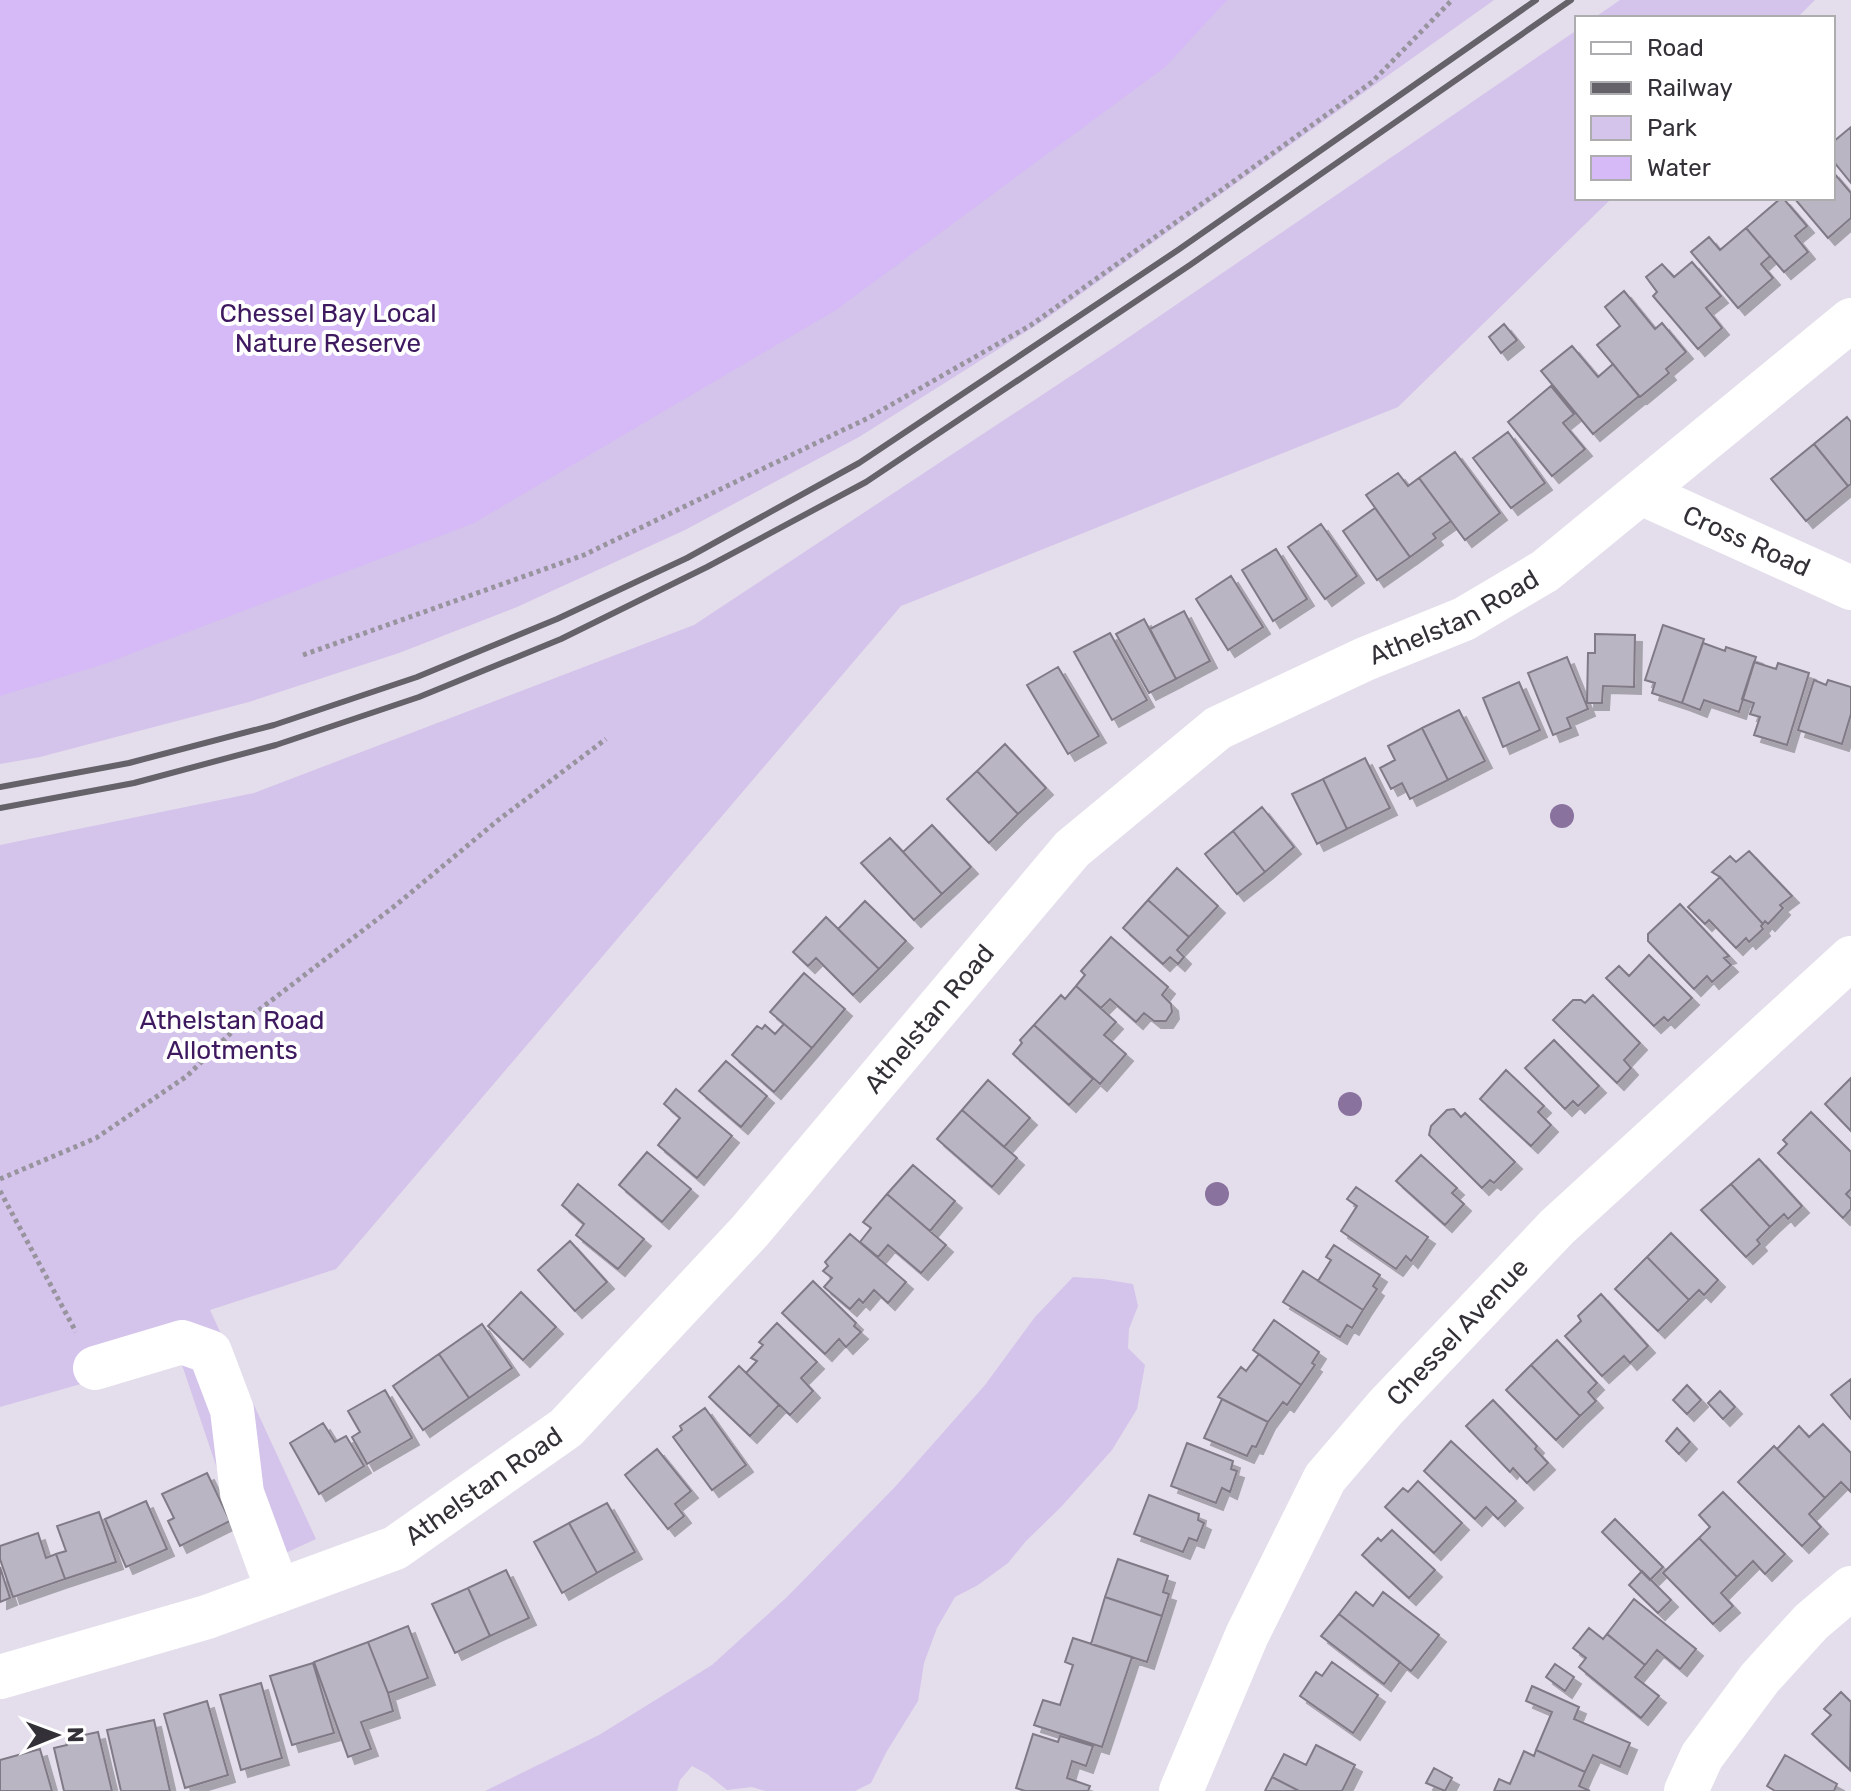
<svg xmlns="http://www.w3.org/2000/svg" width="1851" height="1791" font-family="Rubik,sans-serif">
<defs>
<filter id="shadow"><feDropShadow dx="7" dy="7" stdDeviation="0" flood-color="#0004"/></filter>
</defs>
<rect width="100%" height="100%" fill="#e4deec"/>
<path fill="#d4c3ea" d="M0 0H1494L1043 321 859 437 685 530 517 607 399 653 249 702 40 757 0 764Z
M1620 0H1815L1797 18H1594Z
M1577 30V198H1612L1398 407 901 606 336 1269 210 1310 316 1539 251 1569 179 1356 0 1407V845L254 793 694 625 1113 348Z
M1073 1277 1103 1279 1133 1284 1138 1306 1129 1329 1128 1348 1145 1365 1137 1409 1112 1450 1061 1507 1026 1541 1008 1563 978 1585 955 1597 937 1628 924 1663 918 1701 887 1751 871 1783 855 1791H765L752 1787 727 1790 707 1774 692 1766 680 1780 677 1791H485L599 1735 712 1665 787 1597 894 1488 985 1385 1035 1317Z"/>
<path fill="#d5baf7" d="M0 0H1227L1165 67 836 310 474 523 104 664 0 696Z"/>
<path fill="#bab5c2" stroke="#807a87" stroke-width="2" filter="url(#shadow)" d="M1851 127V183L1833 161V142Z
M1833 172 1851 193V218L1828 238 1794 198H1833Z
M1781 198H1783L1807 226 1795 236 1808 252 1784 272 1746 228Z
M1746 228 1770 256 1761 264 1773 278 1738 308 1691 252 1709 237 1720 250Z
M1692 262 1721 296 1706 308 1722 328 1698 349 1653 296 1657 292 1646 277 1662 264 1674 277Z
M1624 291 1655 329 1662 323 1686 352 1666 369 1669 373 1640 397 1597 345 1620 326 1605 307Z
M1504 324 1517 340 1501 353 1489 337Z
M1572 346 1598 377 1613 364 1639 396 1593 434 1541 371Z
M1551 386 1574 414 1563 423 1585 449 1552 476 1508 422Z
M1847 417 1851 422V484L1848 486 1814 444Z
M1508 432 1545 483 1511 508 1473 458Z
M1814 444 1848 486 1806 521 1771 479Z
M1455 452 1500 513 1465 540 1419 478Z
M1398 473 1408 486 1419 478 1451 521 1433 534 1436 538 1410 557 1366 495Z
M1375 508 1410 557 1377 580 1343 531Z
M1321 524 1357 576 1325 599 1288 547Z
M1276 549 1307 599 1273 621 1242 570Z
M1231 576 1263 627 1228 650 1196 599Z
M1184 611 1210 661 1176 679 1150 629Z
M1144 619 1176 679 1149 693 1116 634Z
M1663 625 1704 639 1682 703 1652 693 1655 683 1645 680Z
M1110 633 1147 700 1112 720 1074 652Z
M1595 634 1635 635 1634 687 1603 686 1602 703H1587L1588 653H1595Z
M1703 643 1725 651 1726 647 1756 657 1739 712 1704 700 1700 710 1682 703Z
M1567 657 1588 709 1567 718 1571 728 1553 735 1528 673Z
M1754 662 1776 669 1778 663 1809 673 1787 745 1754 735 1760 717 1750 714 1754 703 1742 699Z
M1058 667 1099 736 1068 754 1027 685Z
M1814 680 1826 685 1828 680 1851 687V714L1842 744 1798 730Z
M1519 682 1540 730 1503 747 1483 698Z
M1459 710 1485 761 1448 780 1422 728Z
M1422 728 1448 780 1410 799 1402 783 1391 789 1380 768 1395 760 1388 746Z
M1005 744 1046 788 1018 814 977 771Z
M1365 758 1390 808 1347 829 1323 779Z
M977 771 1018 814 989 843 947 799Z
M1323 779 1347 829 1317 844 1292 794Z
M1262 807 1294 847 1265 872 1233 831Z
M932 825 971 867 942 894 903 852Z
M1233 831 1265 872 1237 894 1205 854Z
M890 838 942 894 914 920 861 863Z
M1749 851 1792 896 1780 905 1783 908 1768 924 1765 921 1763 924 1720 877 1712 872 1730 856 1736 862Z
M1177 868 1218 906 1189 937 1148 900Z
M1720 877 1763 924 1761 926 1763 929 1749 942 1746 938 1736 948 1709 920 1705 924 1688 907Z
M1148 900 1189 937 1177 950 1184 957 1178 964 1170 957 1163 964 1123 928Z
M865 901 906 941 879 969 838 929Z
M1680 904 1729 956 1724 958 1731 965 1712 982 1707 976 1694 989 1648 941V934Z
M826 917 879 969 853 995 816 958 808 966 793 952Z
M1111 937 1168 987 1162 995 1171 1004 1172 1012 1166 1021H1154L1144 1013 1136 1022 1110 999 1101 1008 1076 986 1085 975 1081 971Z
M1649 955 1692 998 1668 1021 1664 1017 1654 1026 1606 978 1619 966 1629 976Z
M804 973 845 1009 812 1048 770 1012Z
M1076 986 1116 1022 1104 1035 1126 1054 1100 1084 1034 1025 1061 995 1065 999Z
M1593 995 1640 1043 1624 1060 1631 1068 1617 1083 1553 1020 1573 1000H1581L1585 1003Z
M784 1024 812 1048 774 1092 732 1055 757 1026 762 1029 765 1025 775 1034Z
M1034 1025 1093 1079 1069 1105 1013 1054 1022 1043 1020 1040Z
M1554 1040 1599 1086 1578 1106 1573 1101 1565 1109 1525 1068Z
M726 1061 767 1096 741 1127 699 1091Z
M1506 1070 1544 1106 1538 1112 1551 1125 1531 1146 1480 1099Z
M1851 1078V1131L1825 1104Z
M988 1080 1030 1118 1004 1147 962 1110Z
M676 1089 732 1136 697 1178 658 1145 680 1118 664 1104Z
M1454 1109 1461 1117 1465 1113 1515 1162 1494 1183 1490 1180 1482 1188 1429 1135 1431 1126 1447 1110Z
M962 1110 1017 1158 992 1187 937 1139Z
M1811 1112 1851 1152V1189L1846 1194 1851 1199V1209L1843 1218 1778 1153 1787 1144 1783 1140Z
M647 1152 691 1189 662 1222 619 1185Z
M1421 1155 1457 1188 1452 1193 1464 1204 1445 1225 1396 1181Z
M1759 1159 1802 1206 1788 1219 1784 1214 1770 1227 1731 1184Z
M913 1165 955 1201 930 1231 887 1194Z
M578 1184 644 1239 618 1269 576 1235 584 1224 562 1205Z
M1731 1184 1770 1227 1757 1240 1760 1244 1746 1257 1701 1210Z
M1356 1187 1428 1237 1411 1261 1406 1256 1396 1269 1341 1231 1357 1206 1347 1199Z
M887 1194 946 1245 921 1273 888 1245 878 1257 860 1242 871 1228 863 1222Z
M1671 1233 1718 1280 1704 1295 1699 1290 1689 1300 1647 1257Z
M850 1234 906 1282 888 1303 874 1290 863 1303 859 1299 850 1309 824 1287 832 1278 823 1271 828 1266 825 1262Z
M570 1241 607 1282 575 1311 538 1270Z
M1334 1245 1380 1275 1373 1286 1377 1289 1363 1310 1318 1281 1331 1260 1326 1257Z
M1647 1257 1689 1300 1658 1331 1615 1289Z
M1303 1271 1363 1310 1352 1328 1347 1325 1340 1337 1283 1302Z
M813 1281 856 1323 854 1326 861 1332 846 1347 839 1339 825 1354 782 1313Z
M521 1292 556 1327 523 1360 488 1326Z
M1601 1294 1648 1346 1630 1363 1624 1356 1602 1376 1565 1336 1581 1321 1578 1316Z
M1274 1320 1319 1352 1312 1363 1315 1365 1301 1385 1253 1350Z
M777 1323 817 1362 801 1378 813 1391 790 1415 746 1373 757 1361 751 1358 763 1345 759 1342Z
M482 1324 512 1368 469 1398 439 1354Z
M1557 1340 1597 1383 1588 1392 1596 1401 1580 1416 1531 1365Z
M439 1354 469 1398 423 1430 393 1386Z
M1259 1354 1301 1385 1287 1405 1283 1402 1268 1422 1218 1397 1241 1367 1246 1371Z
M1531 1365 1580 1416 1556 1440 1506 1390Z
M739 1366 779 1405 750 1436 709 1397Z
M1851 1379V1419L1831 1395Z
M1687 1385 1701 1400 1687 1414 1673 1400Z
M385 1390 412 1438 367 1464 352 1437 360 1432 348 1411Z
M1720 1391 1735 1407 1723 1419 1708 1403Z
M1222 1399 1268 1422 1256 1447 1252 1446 1247 1456 1204 1438Z
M1493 1400 1537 1446 1535 1449 1548 1463 1527 1483 1513 1468 1510 1472 1466 1426Z
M705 1408 746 1465 712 1490 673 1437 682 1430 680 1426Z
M323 1423 335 1442 346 1436 364 1466 319 1494 290 1443Z
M1823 1424 1851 1453V1492L1841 1482 1825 1498 1777 1449 1799 1426 1809 1437Z
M1677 1428 1690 1442 1679 1454 1666 1441Z
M1451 1441 1516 1501 1498 1519 1486 1507 1475 1519 1424 1471Z
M1187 1443 1233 1461 1231 1469 1237 1471 1230 1492 1222 1488 1216 1503 1171 1486Z
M1774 1446 1825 1498 1809 1514 1821 1527 1802 1546 1738 1482Z
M657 1449 691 1491 675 1504 684 1516 668 1529 625 1475Z
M207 1473 230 1521 180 1546 168 1521 174 1518 162 1494Z
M1418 1481 1462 1523 1434 1553 1385 1507 1403 1488 1408 1492Z
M1723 1492 1785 1554 1765 1574 1753 1561 1737 1577 1699 1538 1710 1527 1699 1515Z
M1149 1495 1199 1514 1198 1520 1204 1523 1197 1541 1189 1538 1183 1552 1134 1534Z
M146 1501 167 1549 126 1567 105 1519Z
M607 1503 635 1552 597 1573 569 1523Z
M99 1512 116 1562 65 1579 56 1554 66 1551 57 1526Z
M1615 1519 1663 1567 1650 1580 1602 1532Z
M569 1523 597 1573 562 1593 534 1542Z
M1392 1530 1435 1570 1409 1598 1362 1555 1378 1538 1381 1541Z
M38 1533 46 1558 56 1554 65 1579 13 1597 0 1559V1546Z
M1699 1538 1737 1577 1721 1593 1733 1606 1713 1624 1663 1573Z
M1118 1559 1168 1576 1163 1592 1169 1594 1162 1616 1105 1597Z
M0 1567 10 1598 0 1602Z
M506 1570 529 1618 490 1636 468 1588Z
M1642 1571 1671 1600 1658 1613 1629 1585Z
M468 1588 490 1636 455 1653 432 1604Z
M1356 1592 1373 1606 1383 1592 1439 1635 1411 1671 1339 1614Z
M1105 1597 1162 1616 1147 1662 1091 1644Z
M1634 1599 1696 1649 1680 1669 1657 1650 1645 1665 1607 1634Z
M1339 1614 1400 1662 1384 1684 1321 1636Z
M408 1626 428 1678 388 1693 368 1642Z
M1589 1628 1603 1639 1607 1634 1645 1665 1635 1677 1659 1696 1641 1718 1579 1667 1586 1658 1573 1648Z
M1073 1638 1132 1657 1102 1747 1034 1725 1043 1700 1060 1705 1073 1665 1065 1662Z
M368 1642 388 1693 393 1711 361 1722 371 1749 348 1757 314 1662Z
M1332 1662 1378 1695 1353 1733 1300 1696 1316 1672 1322 1676Z
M313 1663 334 1733 292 1745 270 1676Z
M1555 1664 1574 1677 1565 1691 1546 1677Z
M261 1683 282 1758 241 1770 220 1695Z
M1532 1686 1579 1707 1574 1719 1630 1743 1620 1767 1593 1755 1585 1772 1536 1750 1552 1712 1526 1701Z
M1841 1692 1851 1702 1850 1770 1812 1734 1831 1715 1824 1709Z
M207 1701 228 1775 185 1788 164 1714Z
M154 1720 170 1791H121L107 1730Z
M98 1732 112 1791H64L54 1748 67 1745 66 1739Z
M1033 1734 1058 1742 1060 1736 1093 1746 1086 1766 1072 1761 1067 1778 1090 1786 1088 1791H1025L1016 1788Z
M1316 1745 1355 1765 1342 1791H1299L1272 1777 1284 1754 1306 1765Z
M40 1749 52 1791H0V1760Z
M1536 1750 1585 1772 1579 1786 1590 1791H1494L1499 1779 1510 1784 1524 1751 1534 1756Z
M1785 1755 1837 1784 1834 1791H1775L1767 1786Z
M1434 1768 1452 1778 1445 1791 1426 1783Z
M1272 1777 1299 1791H1265Z"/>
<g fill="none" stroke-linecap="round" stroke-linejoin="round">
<path stroke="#98949e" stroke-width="5" stroke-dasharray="4 4" stroke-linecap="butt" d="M303 655 584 555 868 418 1031 325 1234 181 1372 82 1452 0
M0 1179 96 1138 187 1076 238 1026 396 905 497 821 606 739
M0 1191 76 1332"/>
<g stroke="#fff" stroke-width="44">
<path id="s1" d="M1641 493 1851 588"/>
<path d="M95 1368 182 1342 210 1352 232 1410 242 1493 278 1591"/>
<path id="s2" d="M0 1677 207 1617 395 1548 566 1428 750 1231 1072 849 1218 728 1365 659 1464 619 1545 571 1851 320"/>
<path id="s3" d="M1181 1791 1247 1635 1325 1478 1385 1408 1557 1227 1851 958"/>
<path d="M1686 1791 1702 1756 1760 1678 1811 1622 1851 1588"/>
</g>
<path stroke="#65626a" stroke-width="6" d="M0 787 129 763 274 725 417 677 557 619 687 558 859 463 1178 250 1536 0
M0 808 134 783 276 745 419 697 561 639 707 567 866 482 1190 265 1571 0"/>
</g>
<g fill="#89729e">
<circle cx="1562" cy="816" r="12"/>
<circle cx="1350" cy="1104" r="12"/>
<circle cx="1217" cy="1194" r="12"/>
</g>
<g text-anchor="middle" stroke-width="8" stroke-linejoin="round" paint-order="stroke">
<g font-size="26" fill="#3e195f" stroke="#fff">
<text x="328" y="322">Chessel Bay Local<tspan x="328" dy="30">Nature Reserve</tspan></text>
<text x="232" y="1029">Athelstan Road<tspan x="232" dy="30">Allotments</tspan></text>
</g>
<g font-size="26" fill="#333137" stroke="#fff">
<text dy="9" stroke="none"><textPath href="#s1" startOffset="116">Cross Road</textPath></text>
<text dy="9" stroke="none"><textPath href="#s2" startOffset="1844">Athelstan Road</textPath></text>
<text dy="9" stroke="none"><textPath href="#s2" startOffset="1172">Athelstan Road</textPath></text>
<text dy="9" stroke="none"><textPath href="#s3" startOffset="542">Chessel Avenue</textPath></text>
<text dy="9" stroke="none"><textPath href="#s2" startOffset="524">Athelstan Road</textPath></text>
</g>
</g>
<rect x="1575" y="16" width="260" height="184" fill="#ffffff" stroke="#adadaf" stroke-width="2"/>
<rect x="1591" y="42" width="40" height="12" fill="#ffffff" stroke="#adadaf" stroke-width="2"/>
<text x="1647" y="56" font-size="24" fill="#333137">Road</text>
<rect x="1591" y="82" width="40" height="12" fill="#65626a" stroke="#adadaf" stroke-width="2"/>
<text x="1647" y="96" font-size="24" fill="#333137">Railway</text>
<rect x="1591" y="116" width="40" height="24" fill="#d4c3ea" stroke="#adadaf" stroke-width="2"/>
<text x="1647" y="136" font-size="24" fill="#333137">Park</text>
<rect x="1591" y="156" width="40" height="24" fill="#d5baf7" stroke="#adadaf" stroke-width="2"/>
<text x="1647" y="176" font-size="24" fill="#333137">Water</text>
<g transform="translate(56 1735) rotate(89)" stroke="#ffffff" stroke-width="6" paint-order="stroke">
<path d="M0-6L14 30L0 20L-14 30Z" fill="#333137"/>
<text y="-12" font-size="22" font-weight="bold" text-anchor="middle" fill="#333137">N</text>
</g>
</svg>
